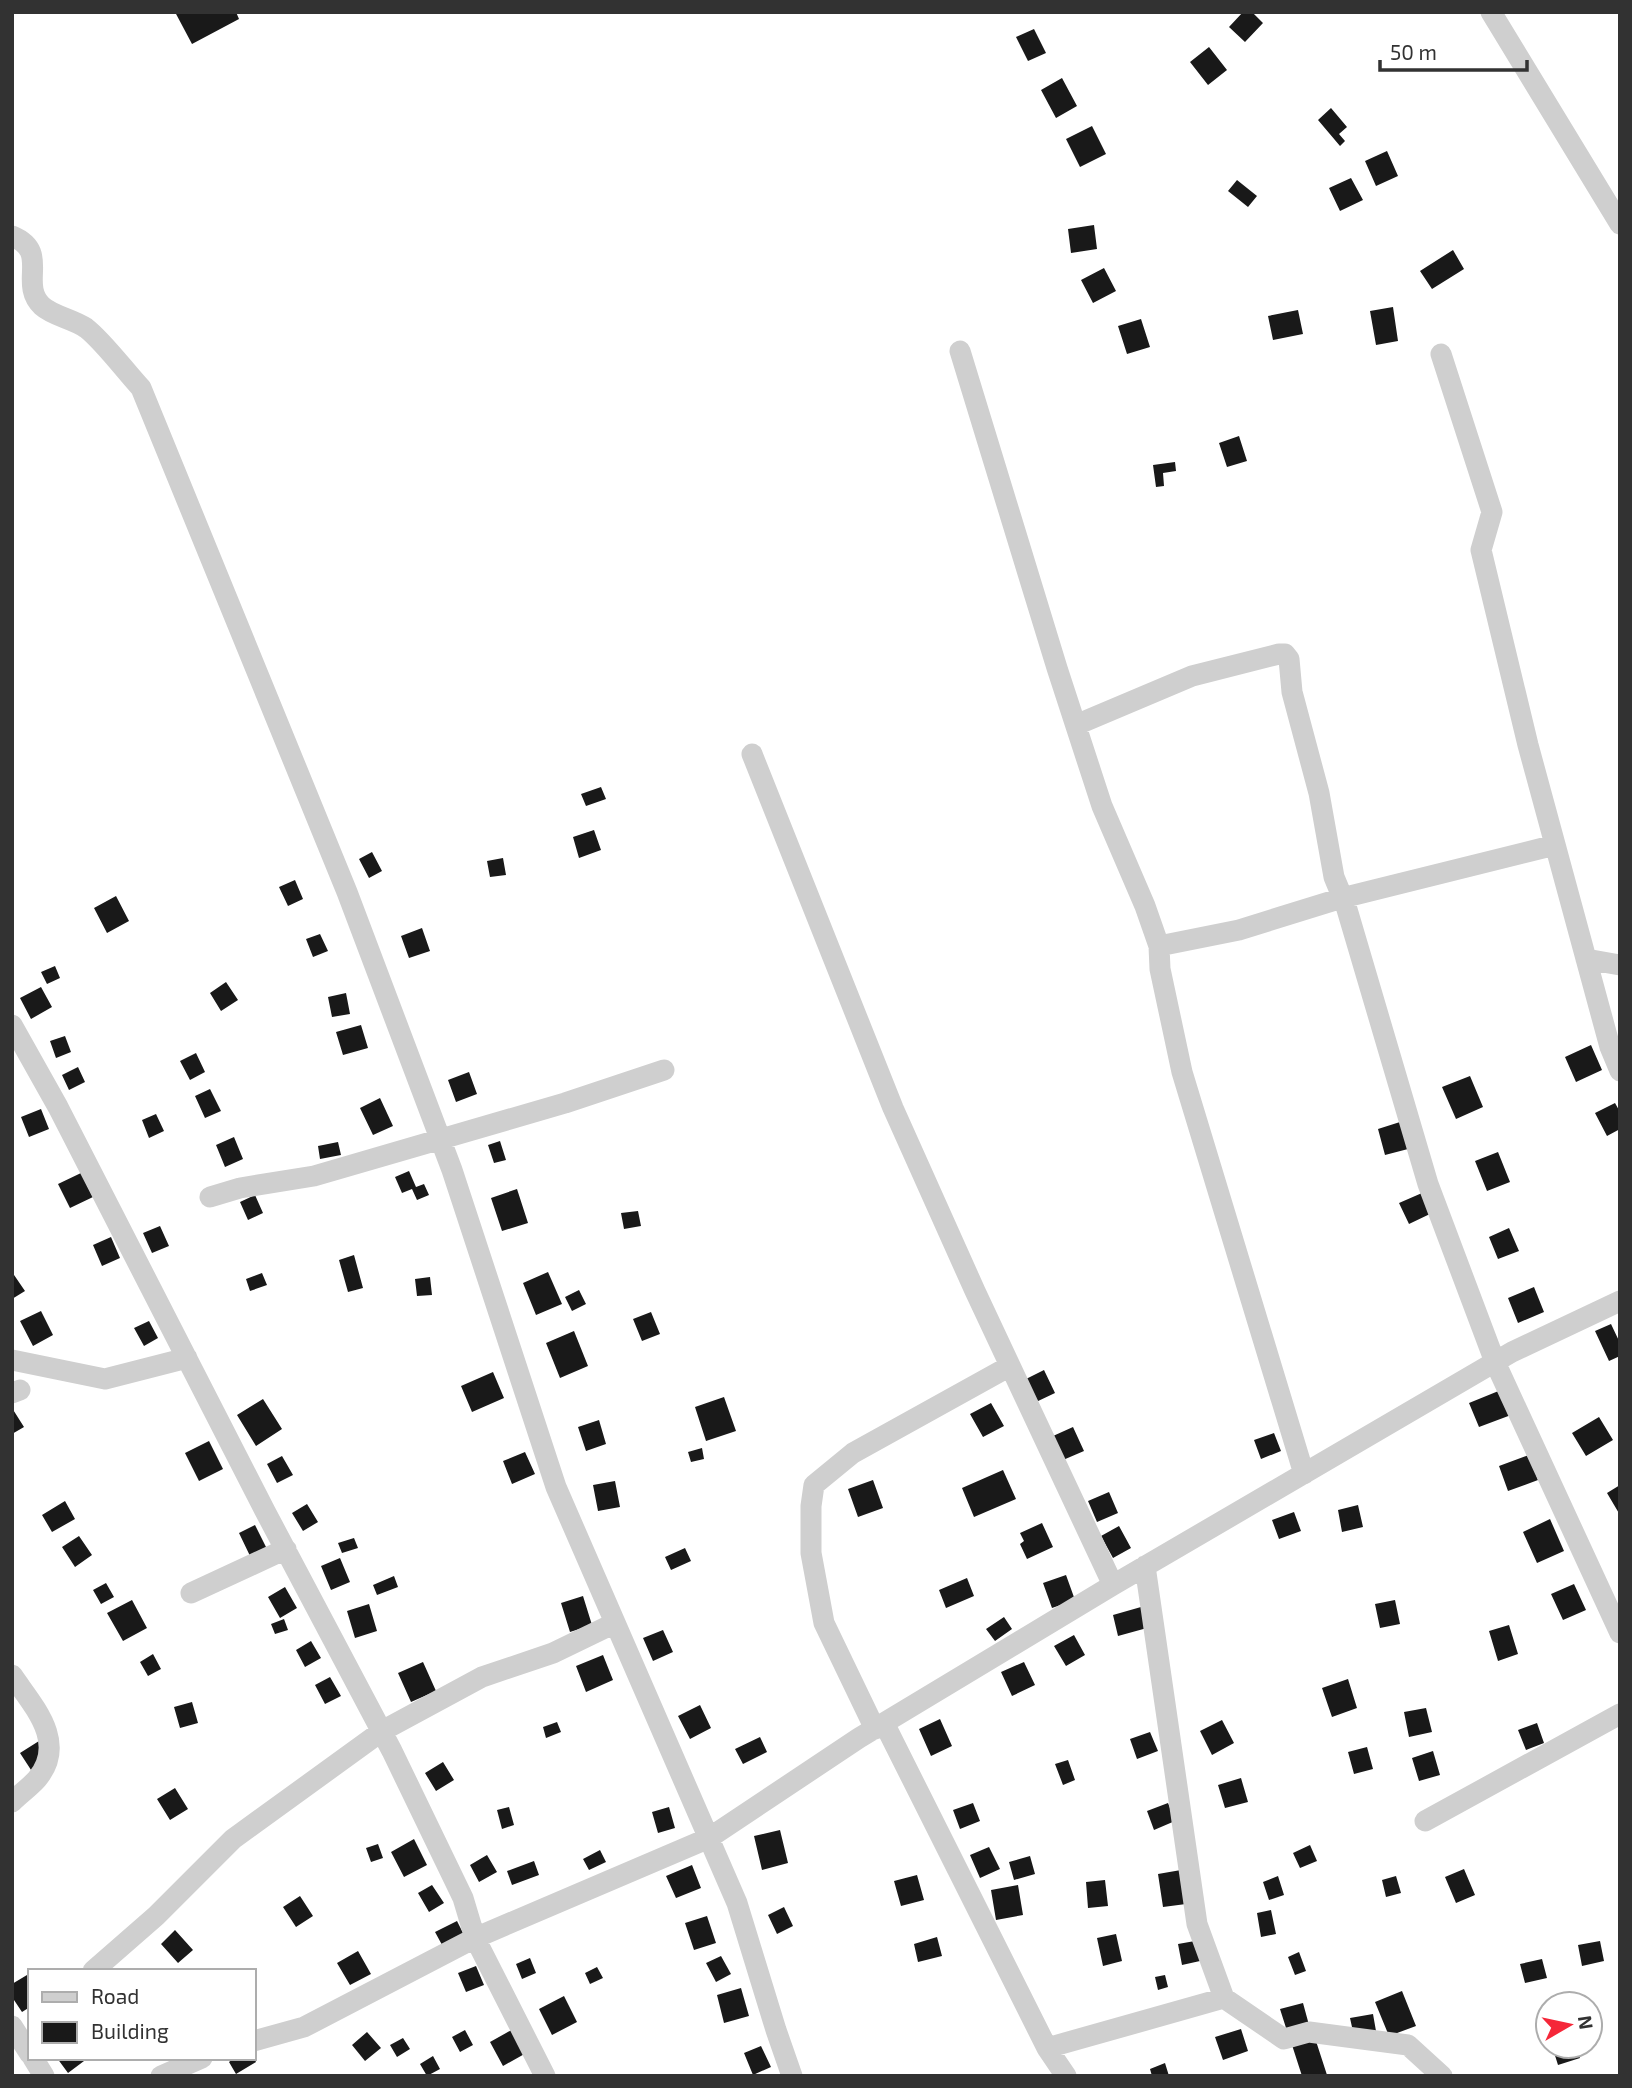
<svg xmlns="http://www.w3.org/2000/svg" width="1632" height="2088" font-family="'Exo 2',sans-serif">
<rect width="100%" height="100%" fill="#fff"/>
<path fill="#191919" d="M175 12H236L239 19 192 44Z
M1243 12H1252L1263 23 1245 42 1229 27Z
M1034 29 1046 53 1028 61 1016 37Z
M1209 47 1227 70 1208 85 1190 62Z
M1062 78 1077 106 1056 118 1041 90Z
M1331 108 1347 127 1339 134 1345 141 1340 146 1318 120Z
M1092 126 1106 154 1080 167 1066 139Z
M1387 151 1398 176 1376 186 1365 161Z
M1351 178 1363 200 1340 211 1329 188Z
M1237 180 1257 196 1248 207 1228 191Z
M1094 225 1097 249 1071 253 1068 229Z
M1453 250 1464 269 1432 289 1420 271Z
M1104 268 1116 291 1093 303 1081 280Z
M1393 307 1398 341 1376 345 1370 311Z
M1298 310 1303 334 1273 340 1268 316Z
M1141 319 1150 347 1127 354 1118 326Z
M1239 436 1247 461 1227 467 1219 443Z
M1175 462 1176 471 1163 473 1164 486 1156 487 1153 465Z
M601 787 606 799 586 806 581 794Z
M594 830 601 850 579 858 573 837Z
M372 852 382 871 369 878 359 859Z
M503 858 506 875 490 877 487 861Z
M295 880 303 899 288 906 279 887Z
M116 896 129 921 107 933 94 908Z
M422 928 430 951 409 958 401 936Z
M320 934 328 951 313 957 306 939Z
M55 966 60 978 47 984 41 972Z
M226 982 238 1000 221 1011 210 993Z
M41 987 52 1007 31 1019 20 998Z
M346 993 350 1014 332 1017 328 997Z
M361 1025 368 1048 343 1055 336 1032Z
M65 1036 71 1052 56 1058 50 1041Z
M1591 1045 1602 1070 1576 1082 1565 1057Z
M196 1053 205 1072 190 1080 180 1061Z
M78 1067 85 1082 69 1090 62 1075Z
M469 1072 477 1094 456 1102 448 1080Z
M1470 1076 1483 1107 1456 1119 1442 1087Z
M210 1089 221 1111 205 1118 195 1096Z
M380 1098 393 1126 373 1135 360 1108Z
M1615 1103 1620 1112V1129L1607 1136 1595 1113Z
M41 1109 49 1129 29 1137 21 1117Z
M156 1114 164 1131 149 1138 142 1120Z
M1400 1122 1408 1149 1385 1155 1378 1129Z
M234 1137 243 1159 225 1167 216 1145Z
M500 1141 506 1160 494 1163 488 1145Z
M338 1142 341 1155 320 1159 318 1146Z
M1498 1152 1510 1182 1487 1191 1475 1161Z
M409 1171 416 1187 424 1184 429 1195 417 1200 412 1189 402 1193 395 1177Z
M81 1173 93 1197 70 1208 58 1184Z
M517 1189 528 1223 502 1231 491 1198Z
M1422 1193 1432 1213 1409 1224 1399 1203Z
M255 1195 263 1213 248 1220 240 1202Z
M638 1211 641 1226 624 1229 621 1213Z
M160 1226 169 1246 152 1253 143 1233Z
M1509 1228 1519 1251 1498 1259 1489 1237Z
M111 1237 120 1258 102 1266 93 1245Z
M354 1255 363 1288 348 1292 339 1260Z
M12 1272 25 1291 12 1299Z
M548 1272 562 1304 536 1315 523 1283Z
M262 1273 267 1285 250 1291 246 1279Z
M430 1277 432 1295 417 1296 415 1279Z
M1534 1287 1544 1312 1518 1323 1508 1298Z
M579 1290 586 1304 572 1311 565 1297Z
M41 1311 53 1335 33 1346 20 1321Z
M651 1312 660 1334 642 1341 633 1319Z
M149 1321 158 1338 144 1346 134 1328Z
M1611 1324 1620 1343V1356L1609 1361 1595 1331Z
M574 1331 588 1366 560 1378 546 1343Z
M1044 1370 1055 1393 1036 1402 1026 1379Z
M493 1372 504 1398 472 1412 461 1386Z
M1501 1390 1511 1415 1479 1427 1469 1403Z
M724 1397 736 1431 706 1441 695 1407Z
M263 1399 282 1429 256 1446 237 1415Z
M991 1403 1004 1426 983 1437 970 1414Z
M12 1408 24 1427 12 1434Z
M1599 1417 1613 1440 1586 1456 1572 1433Z
M599 1420 606 1444 586 1451 578 1427Z
M1073 1427 1084 1451 1063 1460 1053 1436Z
M1274 1433 1281 1451 1261 1459 1254 1440Z
M209 1441 223 1469 199 1481 185 1453Z
M702 1448 704 1459 691 1462 688 1452Z
M525 1452 535 1474 512 1484 503 1461Z
M1529 1455 1538 1480 1508 1491 1499 1466Z
M282 1456 293 1475 277 1483 267 1464Z
M1003 1470 1016 1499 974 1517 962 1488Z
M873 1480 883 1508 858 1517 848 1489Z
M615 1481 620 1507 598 1511 593 1485Z
M1620 1485V1515L1607 1493Z
M1109 1492 1118 1513 1097 1522 1088 1501Z
M65 1501 75 1519 52 1532 42 1515Z
M307 1504 318 1522 303 1531 292 1513Z
M1358 1505 1363 1527 1342 1532 1338 1510Z
M1294 1512 1301 1531 1279 1539 1272 1520Z
M1550 1519 1564 1551 1537 1563 1523 1532Z
M1042 1523 1053 1547 1027 1559 1020 1544 1024 1541 1020 1533Z
M255 1525 267 1549 251 1558 239 1533Z
M1119 1526 1131 1548 1113 1558 1101 1536Z
M79 1536 92 1555 75 1567 62 1547Z
M354 1538 358 1548 342 1553 338 1543Z
M685 1548 691 1561 671 1570 665 1557Z
M340 1558 350 1582 331 1590 321 1566Z
M1066 1575 1075 1600 1052 1608 1043 1583Z
M394 1576 398 1587 377 1595 373 1585Z
M967 1578 974 1596 946 1608 939 1590Z
M106 1583 114 1597 101 1604 93 1590Z
M1574 1584 1586 1610 1563 1620 1551 1594Z
M285 1587 297 1608 280 1618 268 1597Z
M583 1596 592 1625 570 1632 561 1603Z
M132 1600 147 1628 123 1641 107 1613Z
M1395 1600 1400 1624 1380 1628 1375 1604Z
M369 1604 377 1631 355 1638 347 1611Z
M1141 1607 1147 1628 1118 1636 1113 1615Z
M1004 1617 1012 1629 995 1641 986 1629Z
M284 1619 288 1630 275 1634 271 1624Z
M1509 1625 1518 1654 1498 1661 1489 1631Z
M663 1630 673 1652 653 1661 643 1638Z
M1074 1635 1085 1655 1066 1666 1054 1646Z
M311 1641 321 1658 305 1667 296 1650Z
M153 1654 161 1669 148 1676 140 1662Z
M603 1655 613 1680 586 1692 576 1666Z
M423 1662 436 1691 411 1702 398 1673Z
M1024 1662 1035 1685 1012 1696 1001 1672Z
M330 1677 341 1696 325 1704 315 1685Z
M1348 1679 1357 1708 1332 1717 1322 1688Z
M192 1702 198 1723 180 1728 174 1707Z
M700 1705 711 1728 690 1739 678 1716Z
M1426 1708 1432 1732 1409 1737 1404 1712Z
M940 1719 952 1746 931 1756 919 1729Z
M1222 1720 1234 1743 1212 1755 1200 1731Z
M557 1722 561 1732 546 1738 543 1727Z
M1537 1723 1544 1743 1526 1750 1518 1730Z
M1150 1732 1158 1751 1137 1759 1130 1739Z
M760 1737 767 1752 743 1764 735 1749Z
M39 1741 52 1760 33 1773 20 1753Z
M1367 1747 1373 1769 1354 1774 1348 1752Z
M1433 1751 1440 1775 1419 1781 1412 1758Z
M1068 1760 1075 1780 1063 1785 1055 1764Z
M443 1762 454 1780 436 1791 425 1773Z
M1241 1778 1248 1802 1225 1808 1218 1785Z
M175 1788 188 1809 170 1820 157 1799Z
M973 1803 980 1821 960 1829 953 1810Z
M1168 1803 1175 1821 1154 1830 1147 1811Z
M509 1807 514 1825 502 1829 497 1810Z
M669 1807 675 1828 658 1833 652 1812Z
M780 1830 788 1863 762 1870 754 1836Z
M414 1839 427 1865 404 1877 391 1852Z
M378 1844 383 1858 371 1862 366 1848Z
M1310 1845 1317 1861 1300 1868 1293 1853Z
M989 1847 1000 1869 980 1878 970 1855Z
M600 1850 606 1862 589 1870 583 1859Z
M487 1855 497 1872 479 1882 470 1865Z
M1030 1856 1035 1874 1014 1880 1009 1862Z
M534 1861 539 1875 512 1885 507 1871Z
M692 1865 701 1888 676 1898 666 1876Z
M1464 1869 1475 1895 1456 1903 1445 1877Z
M1181 1870 1186 1904 1163 1907 1158 1874Z
M917 1875 924 1900 901 1906 894 1881Z
M1278 1876 1284 1895 1269 1900 1263 1882Z
M1396 1876 1401 1893 1386 1897 1382 1880Z
M1105 1880 1108 1906 1088 1908 1086 1882Z
M432 1885 444 1903 429 1912 418 1893Z
M1018 1885 1023 1915 996 1920 991 1890Z
M300 1896 313 1916 296 1927 283 1907Z
M784 1907 793 1926 777 1934 768 1915Z
M1271 1910 1276 1934 1261 1937 1257 1913Z
M707 1916 716 1943 694 1950 685 1923Z
M457 1921 468 1943 447 1954 435 1932Z
M175 1930 193 1950 178 1963 161 1944Z
M1116 1934 1122 1961 1103 1966 1097 1938Z
M937 1937 942 1956 918 1962 914 1944Z
M1195 1941 1200 1961 1182 1965 1178 1944Z
M1600 1941 1604 1961 1582 1966 1578 1945Z
M358 1951 371 1974 350 1985 337 1963Z
M1299 1952 1306 1971 1295 1975 1288 1957Z
M721 1956 731 1974 716 1982 706 1963Z
M530 1958 536 1973 522 1979 516 1964Z
M1542 1959 1547 1978 1525 1983 1520 1964Z
M476 1966 484 1985 466 1992 458 1973Z
M597 1967 603 1978 590 1984 585 1973Z
M27 1975 30 1979V2007L22 2012 12 1997V1984Z
M1165 1975 1168 1987 1158 1990 1155 1977Z
M741 1988 749 2016 724 2023 717 1995Z
M1402 1991 1416 2026 1389 2036 1375 2002Z
M564 1996 577 2022 552 2035 539 2009Z
M1303 2003 1309 2025 1287 2031 1280 2009Z
M1373 2014 1376 2031 1354 2036 1350 2018Z
M515 2028 528 2052 503 2066 490 2042Z
M1241 2029 1248 2051 1223 2060 1215 2037Z
M465 2030 473 2045 460 2052 452 2037Z
M367 2032 381 2048 365 2061 352 2045Z
M403 2038 410 2049 397 2057 390 2045Z
M1315 2038 1327 2075 1302 2076 1292 2045Z
M761 2046 771 2067 753 2075 744 2053Z
M1552 2046H1576L1580 2058 1558 2065Z
M433 2056 440 2069 427 2076 420 2064Z
M57 2058H81L84 2061 68 2073Z
M234 2058H254L256 2062 236 2074 229 2062Z
M1165 2063 1169 2076H1152L1150 2069Z"/>
<g fill="none" stroke-linecap="round" stroke-linejoin="round">
<path stroke="#cfcfcf" stroke-width="21" d="M1491 12 1620 224
M12 236C51 252 18 283 42 306 53 316 73 319 86 328 103 341 126 372 141 388L347 892 452 1170 556 1487 737 1903 776 2030 792 2076
M960 351 1057 668 1102 806 1145 906 1159 946 1160 969 1182 1072 1304 1474
M1441 354 1492 512 1481 550 1528 745 1610 1047 1620 1071
M1076 725 1192 676 1279 654H1285L1289 659 1292 692 1319 793 1334 877 1346 906 1428 1184 1495 1362 1620 1633
M752 754 893 1108 975 1291 1113 1585
M1159 946 1239 930 1342 898 1555 845
M1586 959 1620 965
M12 1025 58 1107 265 1511 392 1751 463 1898 475 1938 545 2076
M210 1197 240 1188 314 1176 565 1103 664 1070
M12 1360 105 1379 187 1358
M12 1393 20 1390
M1145 1566 1197 1924 1224 1998 1284 2039 1309 2032 1408 2045 1442 2076
M191 1593 286 1549
M12 1675C33 1706 68 1742 37 1779 30 1787 20 1794 12 1802
M884 1723 1047 2048 1066 2076
M875 1729 824 1623 811 1553V1506L814 1485 853 1453 1010 1366
M1425 1821 1620 1714
M93 1971 156 1916 233 1839 382 1731 482 1677 553 1653 615 1623
M12 2026 30 2054
M254 2041 304 2027 475 1938 709 1838 859 1738 1113 1585 1512 1352 1620 1301
M1047 2048 1224 1998
M33 2058 44 2076
M161 2076 202 2058"/>
</g>
<rect width="1632" height="2088" fill="none" stroke="#323232" stroke-width="28"/>
<rect x="28" y="1969" width="228" height="91" fill="#ffffff" stroke="#adadad" stroke-width="2"/>
<rect x="42" y="1992" width="35" height="10" fill="#cfcfcf" stroke="#adadad" stroke-width="2"/>
<text x="91" y="2004" font-size="21" fill="#323232">Road</text>
<rect x="42" y="2022" width="35" height="21" fill="#191919" stroke="#adadad" stroke-width="2"/>
<text x="91" y="2039" font-size="21" fill="#323232">Building</text>
<g transform="translate(1569 2025) rotate(81)"><circle r="33" fill="#ffffff" stroke="#adadad" stroke-width="2"/>
<path d="M0-5L12 26L0 18L-12 26Z" fill="#f52739"/>
<text y="-10" font-size="19" font-weight="bold" text-anchor="middle" fill="#323232">N</text>
</g>
<path d="M1380 60v10h147v-10" fill="none" stroke="#323232" stroke-width="3.5"/>
<text x="1390" y="60" font-size="21" fill="#323232" stroke="#ffffff" stroke-width="5" paint-order="stroke">50 m</text>
</svg>
